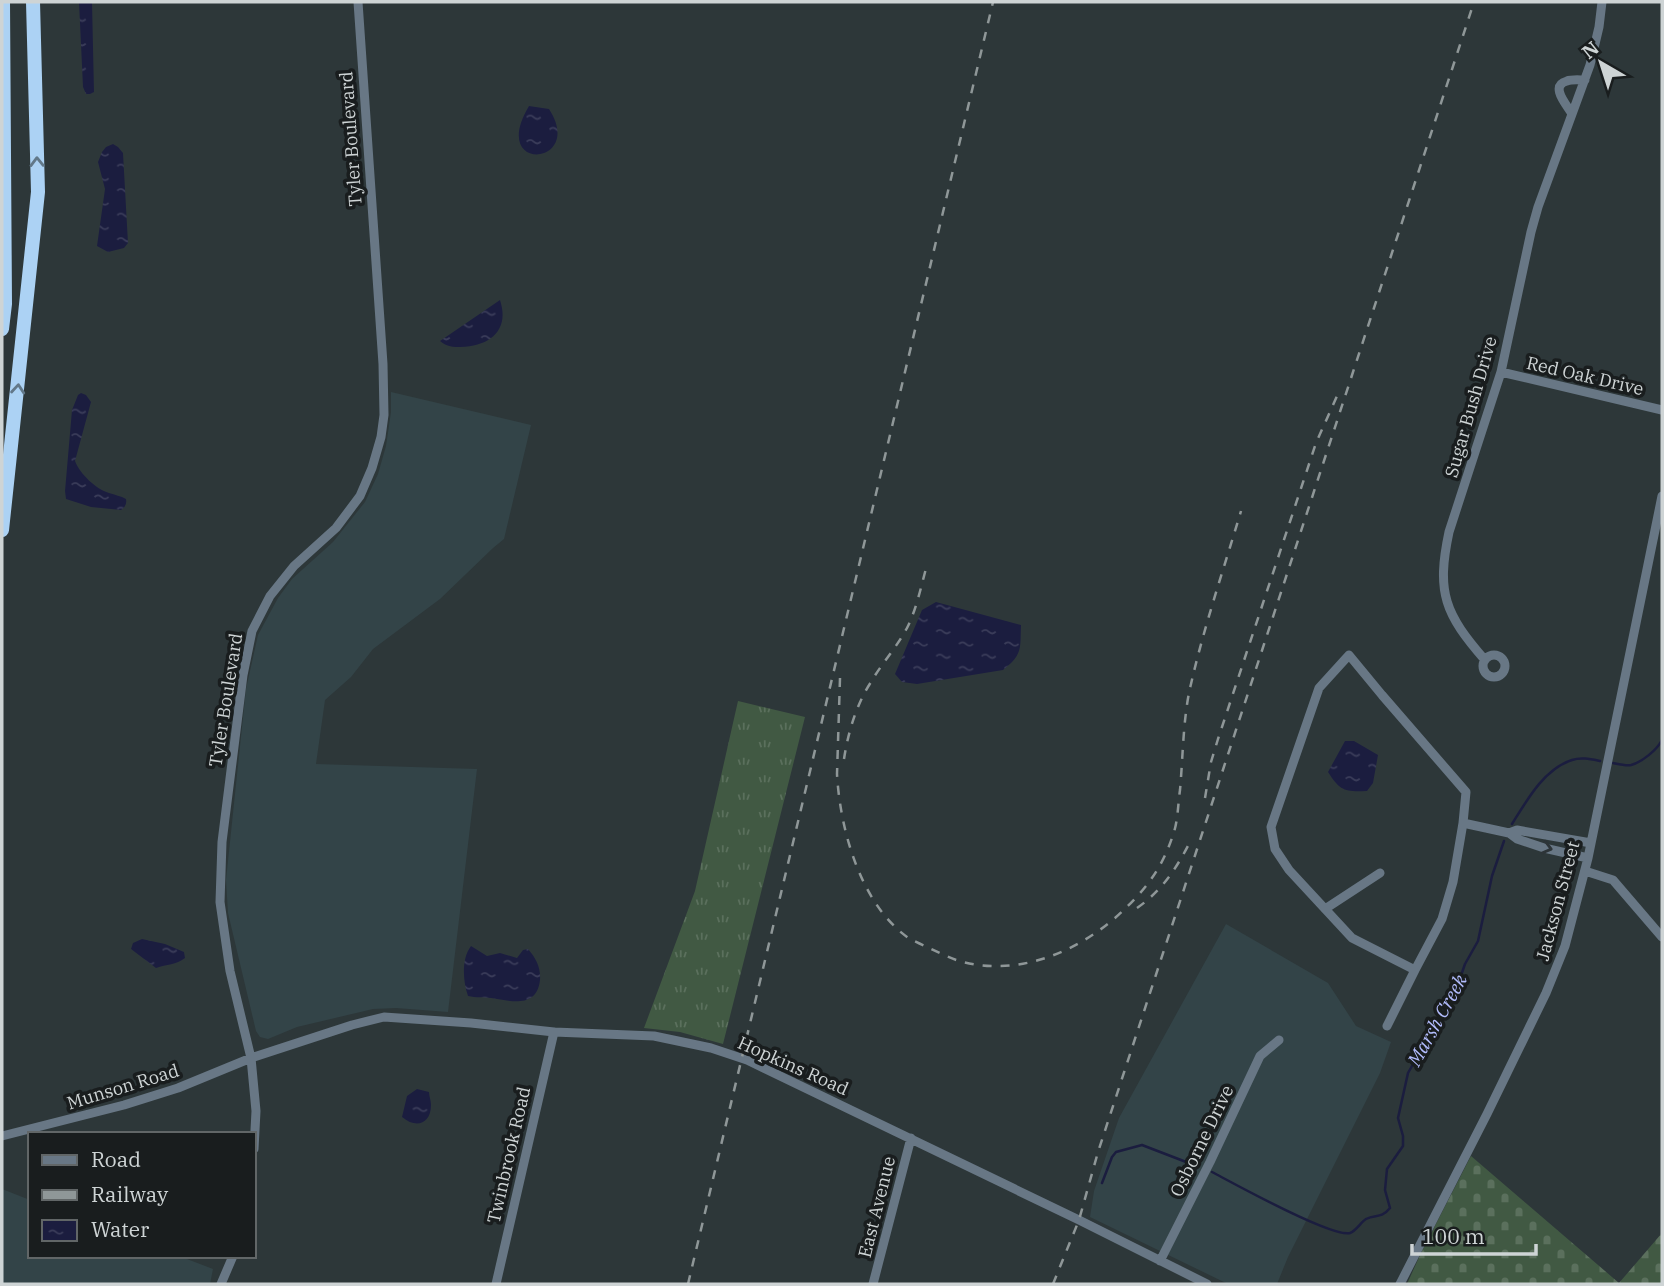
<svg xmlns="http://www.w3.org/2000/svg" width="1664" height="1286" font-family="'IBM Plex Serif',serif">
<defs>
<pattern id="grass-tufts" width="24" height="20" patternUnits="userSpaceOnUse" patternTransform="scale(1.75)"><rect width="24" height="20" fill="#415943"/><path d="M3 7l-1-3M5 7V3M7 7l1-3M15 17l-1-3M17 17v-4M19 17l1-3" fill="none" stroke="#5b705d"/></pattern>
<pattern id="cemetery-stones" width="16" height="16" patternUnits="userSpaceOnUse" patternTransform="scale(1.75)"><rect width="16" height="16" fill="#415943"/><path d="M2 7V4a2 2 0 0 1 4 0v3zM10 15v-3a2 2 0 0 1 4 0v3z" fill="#5b705d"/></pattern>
<pattern id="water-ripples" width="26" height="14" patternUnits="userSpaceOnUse" patternTransform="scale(1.75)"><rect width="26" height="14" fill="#1b1d3f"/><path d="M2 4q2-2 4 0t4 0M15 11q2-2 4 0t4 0" fill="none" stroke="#3b3d5a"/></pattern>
</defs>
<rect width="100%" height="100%" fill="#2d3739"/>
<path fill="#334448" d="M391 392 531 425 504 539 493 548 440 599 373 649 351 677 325 700 316 764 477 769 448 1012 396 1008 373 1009 297 1027 268 1039 260 1037 256 1031 228 913 226 880 246 689 258 635 278 598 292 579 333 542 365 502 378 474 386 446 391 412Z
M1226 924 1328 983 1356 1026 1391 1042 1380 1073 1288 1257 1277 1284H1228L1090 1217 1094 1191 1119 1118Z
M2 1189 30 1200V1256H179L213 1269 210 1284H2Z"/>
<path fill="url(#grass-tufts)" d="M738 701 805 717 723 1044 680 1032 644 1028 695 891Z"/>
<path fill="url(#cemetery-stones)" d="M1471 1156 1619 1283 1662 1233V1284H1407L1421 1253Z"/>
<path fill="url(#water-ripples)" d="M79 2H92L94 92 90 94H86L83 87Z
M529 106 549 109C586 166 488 174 529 106Z
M113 144 118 147 123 153 128 243 124 248 108 252 97 246 105 189 98 162 102 152 106 147Z
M500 300C510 330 490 346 461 347 453 347 447 347 440 341Z
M81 393 86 395 91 402 75 461C80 474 96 489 109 493 115 495 121 496 126 499 127 504 125 507 121 510L91 507 66 499 65 491 72 410 78 395Z
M936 602 1021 625C1020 649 1023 654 1003 670L917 684 902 682 895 674 922 610Z
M1345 741H1354L1378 755 1373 783 1367 791C1345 792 1340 791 1328 772Z
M142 939 165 944 184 952 185 958C176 965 167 964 156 968L131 949 133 943Z
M471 946 487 956 500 953 517 958 523 950 528 949C536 958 541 968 540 980 537 1009 510 1001 491 998 483 997 476 998 468 996 463 982 461 959 471 946Z
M417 1089 429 1092C429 1096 431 1100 431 1105 431 1124 416 1129 402 1117L407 1096Z"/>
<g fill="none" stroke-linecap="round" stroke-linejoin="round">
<path stroke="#1b1d3f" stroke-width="2.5" d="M1613 763C1618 764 1626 766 1631 765 1642 762 1657 750 1662 740
M1512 824C1527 800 1544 769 1572 760 1581 757 1590 759 1600 761
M1212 1172C1233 1183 1332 1238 1350 1233 1356 1231 1361 1222 1366 1219 1376 1214 1381 1219 1390 1208L1385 1190 1387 1169 1403 1146V1136L1398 1118 1408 1073 1416 1059 1423 1040 1445 1010 1455 993 1465 964 1478 941 1492 876 1504 841
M1102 1183 1112 1157 1116 1152 1142 1145 1194 1165"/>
<path stroke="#687785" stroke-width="9" d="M1572 114C1567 105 1549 86 1567 81 1572 79 1580 80 1585 80
M1501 372 1662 410
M1483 666a11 11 0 1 1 22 0a11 11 0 1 1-22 0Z
M1485 660C1445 614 1436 593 1449 532L1501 372 1531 232 1538 207 1590 65 1599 27 1602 2
M1463 823 1509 833 1517 839 1544 848 1588 858
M1509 833 1517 830 1591 843
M1585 871 1613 880 1662 937
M1325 909 1380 873
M1387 1026 1415 970 1442 919 1453 882 1463 823 1466 792 1382 695 1349 655 1319 688 1271 827 1275 849 1289 870 1352 938 1415 970
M2 1136 124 1105 178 1088 251 1058 352 1025 384 1017 471 1023 554 1032 654 1036 711 1048 747 1060 1079 1220 1207 1284
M254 1149 256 1111 251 1058 230 971 220 902 222 842 243 675 252 631 270 596 294 566 336 528 360 496 372 468 381 437 384 415 383 364 358 2
M1160 1261 1210 1162 1260 1056 1279 1040
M221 1284 233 1256
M496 1284 554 1032
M873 1284 911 1138
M1400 1284 1487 1114 1546 993 1565 946 1588 858 1662 496"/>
<path stroke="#acd2f4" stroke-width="14" d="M2 329 5 304 3 2
M2 530 38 192 33 2"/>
<path stroke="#8f9798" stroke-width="2.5" stroke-dasharray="9 9" stroke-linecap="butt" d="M840 678 837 774C840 830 861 906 910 939 916 942 923 945 929 948 940 953 951 959 963 962 1018 976 1074 953 1115 918 1144 892 1162 870 1174 832 1178 819 1178 804 1180 790 1183 757 1183 716 1191 684 1204 627 1224 568 1241 511
M844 759C848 733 856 705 871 682 882 663 897 647 907 628 917 608 921 586 927 565
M1205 798 1211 762 1218 739 1316 443 1337 396
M1137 908C1163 890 1178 866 1192 838
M688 1284 993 2
M1053 1284 1079 1220 1098 1152 1474 2"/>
</g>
<defs><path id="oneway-chevron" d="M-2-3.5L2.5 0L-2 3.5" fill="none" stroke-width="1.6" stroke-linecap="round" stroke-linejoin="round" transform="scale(1.75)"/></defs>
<g stroke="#627889">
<use href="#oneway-chevron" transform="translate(37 162) rotate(-91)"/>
<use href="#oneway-chevron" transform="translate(18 389) rotate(-85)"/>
</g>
<use stroke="#2d3438" href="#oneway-chevron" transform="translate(1547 848) rotate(15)"/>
<g text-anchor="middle" stroke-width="7" stroke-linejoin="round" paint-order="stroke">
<g font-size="18" fill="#ced4d5" stroke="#191d1e">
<text transform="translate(351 139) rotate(-94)" y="6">Tyler Boulevard</text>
<text transform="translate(1585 376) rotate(13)" y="6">Red Oak Drive</text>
<text transform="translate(1471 407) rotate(-74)" y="6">Sugar Bush Drive</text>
<text transform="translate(226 700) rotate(-81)" y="6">Tyler Boulevard</text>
<text transform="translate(1558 901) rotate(-75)" y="6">Jackson Street</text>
<text transform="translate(793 1066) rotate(24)" y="6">Hopkins Road</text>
<text transform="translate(123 1087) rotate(-17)" y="6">Munson Road</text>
<text transform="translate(1202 1141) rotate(-64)" y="6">Osborne Drive</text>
<text transform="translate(509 1155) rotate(-77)" y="6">Twinbrook Road</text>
<text transform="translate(877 1207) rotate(-76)" y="6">East Avenue</text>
</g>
<g font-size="19" font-style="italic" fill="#b2bcfd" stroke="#191d1e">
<text transform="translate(1437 1020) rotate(-61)" y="7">Marsh Creek</text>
</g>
</g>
<rect width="1664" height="1286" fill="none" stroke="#ced4d5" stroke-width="7"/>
<rect x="28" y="1132" width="228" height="126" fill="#191d1e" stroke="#616667" stroke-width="2"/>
<rect x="42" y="1155" width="35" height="10" fill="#687785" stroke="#616667" stroke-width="2"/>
<text x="91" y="1167" font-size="21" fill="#ced4d5">Road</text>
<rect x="42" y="1190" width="35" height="10" fill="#8f9798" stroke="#616667" stroke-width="2"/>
<text x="91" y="1202" font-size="21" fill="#ced4d5">Railway</text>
<rect x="42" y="1220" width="35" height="21" fill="url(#water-ripples)" stroke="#616667" stroke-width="2"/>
<text x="91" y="1237" font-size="21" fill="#ced4d5">Water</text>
<g transform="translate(1601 63) rotate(321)" stroke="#191d1e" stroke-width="5" paint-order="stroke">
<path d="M0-5L12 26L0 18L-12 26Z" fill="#ced4d5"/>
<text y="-10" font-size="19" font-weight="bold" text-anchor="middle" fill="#ced4d5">N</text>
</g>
<path d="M1412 1244v10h124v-10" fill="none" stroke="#ced4d5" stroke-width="3.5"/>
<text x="1422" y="1244" font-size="21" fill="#ced4d5" stroke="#191d1e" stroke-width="5" paint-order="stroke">100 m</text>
</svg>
